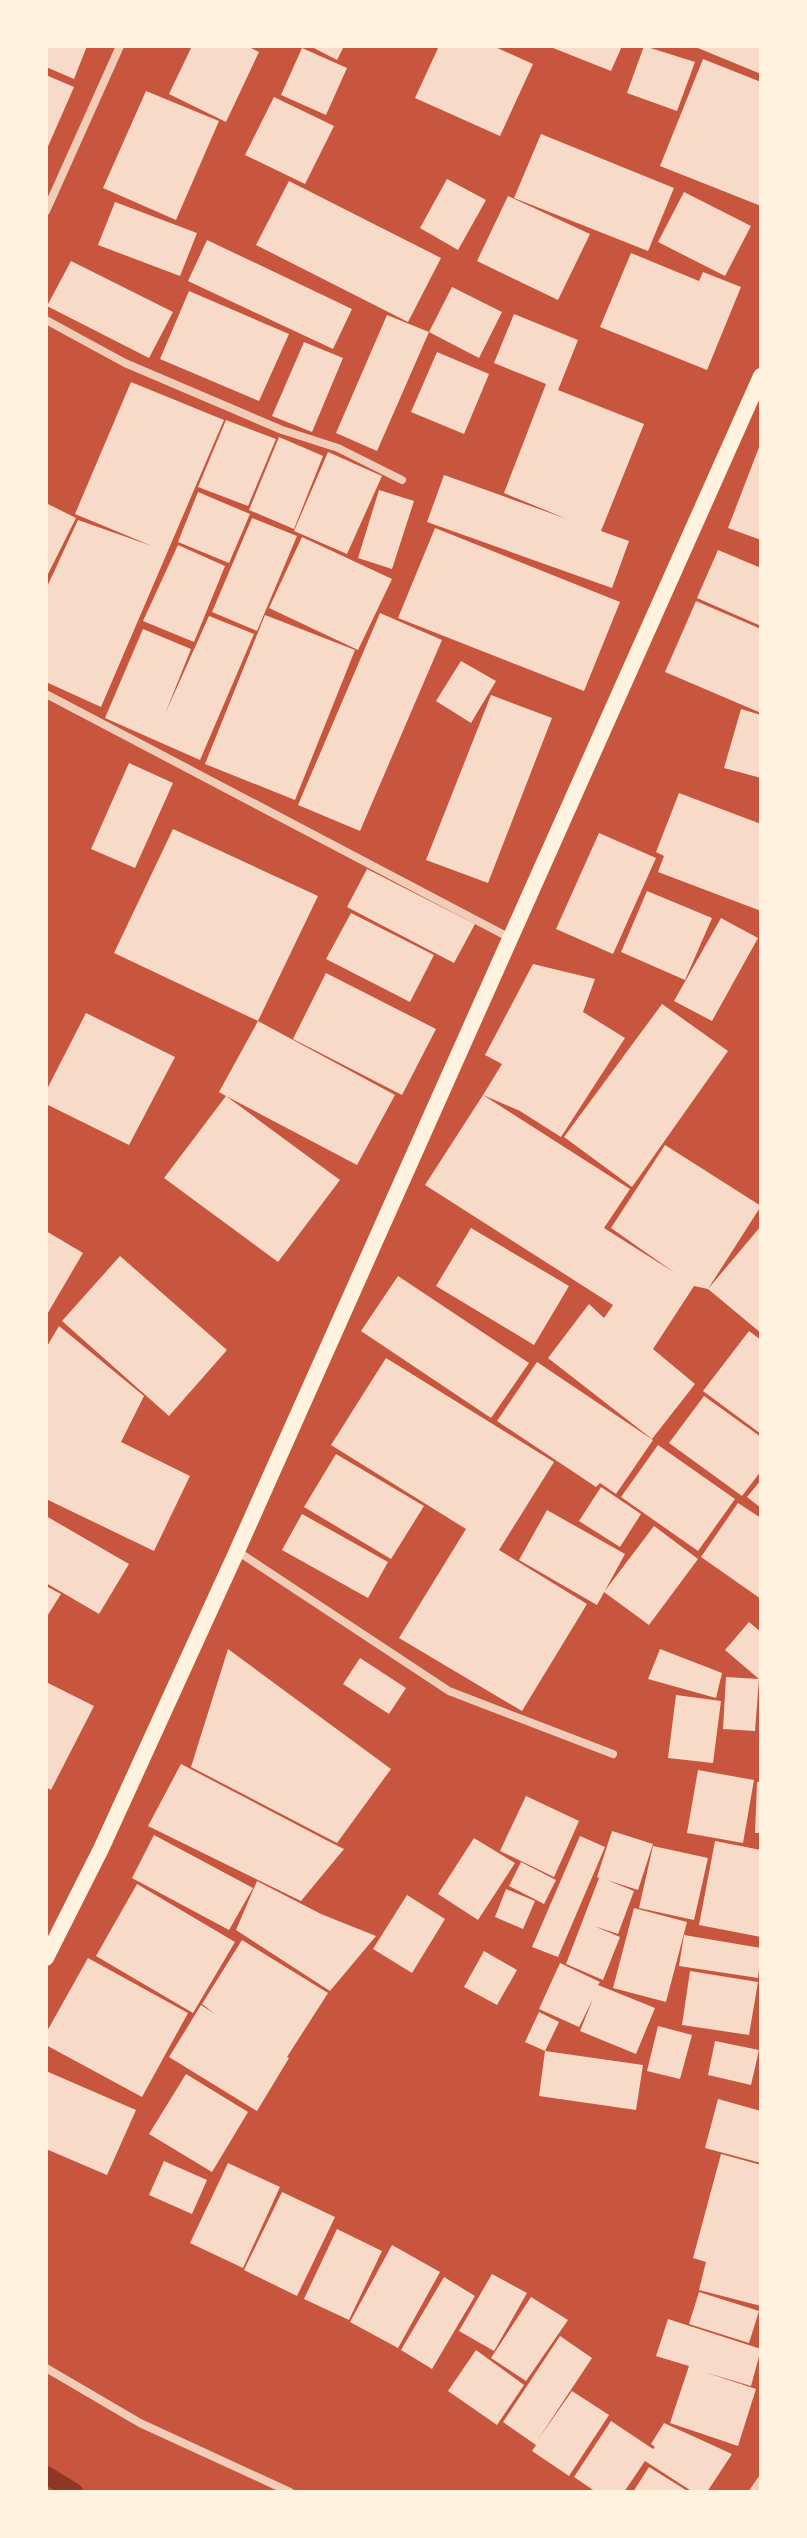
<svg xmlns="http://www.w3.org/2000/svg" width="807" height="2538" font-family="Barlow,sans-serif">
<rect width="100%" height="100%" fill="#c8553d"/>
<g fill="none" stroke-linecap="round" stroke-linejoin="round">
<path stroke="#8f3625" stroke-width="18" d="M46 2475 74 2492"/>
</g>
<path fill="#f7dbc8" d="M46 46H87L74 79 46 67Z
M192 46H247L259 52 226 122 169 94Z
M310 46H344L337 60Z
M439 46H493L533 64 500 136 415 98Z
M548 46H622L611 71Z
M644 46 695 62 677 111 627 93Z
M693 46H761V74Z
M302 48 347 68 326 115 281 95Z
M703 59 761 82V206L660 166Z
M46 75 74 87 46 151Z
M146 91 219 121 176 220 103 188Z
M274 97 334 126 305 184 245 155Z
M541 134 674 188 648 251 514 198Z
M447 179 486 200 458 250 420 228Z
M289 181 441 258 408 322 256 245Z
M684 192 751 226 725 276 658 242Z
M508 196 590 234 558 300 477 261Z
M115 202 197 233 180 276 98 245Z
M207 240 352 309 333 349 188 281Z
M631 253 699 281 703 272 741 287 707 370 600 327Z
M71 261 173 312 149 358 47 306Z
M452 287 502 312 479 358 429 332Z
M189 291 289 334 259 401 160 359Z
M514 314 578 340 558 390 644 424 601 531 629 541 612 588 427 522 444 475 567 519 504 493 546 384 494 363Z
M387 315 429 332 377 451 336 433Z
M304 342 343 358 312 432 272 416Z
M437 352 489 374 464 434 411 412Z
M131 382 224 420 101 707 46 682V589L78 520 152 546 75 514Z
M226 420 276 439 248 506 198 487Z
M279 437 323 456 294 529 249 510Z
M761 442V540L728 528Z
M328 452 382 476 347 554 294 531Z
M379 490 414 501 392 569 358 558Z
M198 492 250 514 229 563 178 542Z
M46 503 76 518 46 578Z
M252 518 297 536 257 631 212 612Z
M435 528 620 602 584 691 398 618Z
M302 537 392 579 358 650 269 608Z
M178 545 225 566 194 642 143 621Z
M718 550 761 568V626L697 598Z
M696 601 761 629V713L665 672Z
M380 613 442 640 360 831 298 805Z
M265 615 355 650 295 800 205 764Z
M209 616 254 634 200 760 105 718 143 629 191 649 165 714Z
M461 661 496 681 471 723 436 701Z
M491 695 552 718 488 883 426 860Z
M741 709 761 715V778L724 768Z
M129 763 173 783 135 868 91 849Z
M679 793 761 824V911L658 872 664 856 656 852Z
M173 829 318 896 258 1021 114 953Z
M599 833 656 858 613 954 556 929Z
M367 869 475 924 454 963 347 907Z
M647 891 712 918 685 980 621 952Z
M351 913 434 955 410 1002 326 959Z
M721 918 758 938 712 1021 674 1001Z
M533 964 595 979 583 1012 625 1038 561 1137 520 1111 483 1095 502 1064 485 1055Z
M326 973 436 1029 402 1095 293 1039Z
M662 1004 728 1051 632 1187 564 1137Z
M86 1013 175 1057 129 1145 46 1104V1091Z
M258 1021 395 1095 357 1165 226 1096 340 1180 278 1262 164 1178 226 1096 219 1092Z
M483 1095 630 1189 604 1228 675 1273 611 1228 665 1145 761 1206 708 1289 694 1286 653 1349 695 1384 652 1439 548 1358 589 1304 604 1318 613 1305 425 1185Z
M761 1226V1333L708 1289Z
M471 1228 569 1286 534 1345 436 1286Z
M46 1231 83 1253 46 1316Z
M120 1256 227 1350 169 1416 62 1321Z
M398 1276 529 1363 491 1418 361 1331Z
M59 1326 144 1396 121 1442 190 1476 154 1551 46 1499V1348Z
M749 1331 761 1340V1434L703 1391Z
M386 1358 554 1462 499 1550 587 1604 522 1711 399 1638 466 1529 331 1445Z
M537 1362 653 1440 616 1494 600 1483 596 1487 497 1421Z
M704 1396 761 1437V1471L742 1496 669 1443Z
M658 1445 735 1499 698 1551 621 1497Z
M336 1454 424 1506 391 1559 304 1507Z
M761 1480V1508L747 1497Z
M601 1487 641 1514 620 1547 579 1521Z
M738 1503 761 1518V1599L701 1557Z
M547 1510 625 1554 597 1605 519 1560Z
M302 1514 388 1562 368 1598 282 1550Z
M46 1516 129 1564 99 1614 46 1583Z
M654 1526 698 1559 649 1625 604 1592Z
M46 1586 61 1594 46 1618Z
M749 1622 761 1632V1677L759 1679 755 1731 723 1729 726 1677 759 1679 725 1650Z
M228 1649 391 1769 337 1843 191 1767Z
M660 1649 722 1673 716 1698 648 1679Z
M360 1658 406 1688 389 1714 343 1684Z
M46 1682 94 1706 51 1790 46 1787Z
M676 1695 721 1701 713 1763 668 1758Z
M181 1764 326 1840 344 1849 301 1901 148 1826Z
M698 1770 754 1780 743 1843 687 1833Z
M757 1782H761V1833H755Z
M526 1796 579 1821 554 1877 500 1851Z
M612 1831 653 1844 638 1890 607 1880 634 1891 618 1934 594 1926 620 1937 603 1980 566 1964 599 1878 597 1877Z
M154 1835 253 1888 229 1930 132 1878Z
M580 1836 605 1847 558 1957 532 1947Z
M474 1838 515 1863 478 1920 438 1894Z
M715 1841 761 1850V1937L699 1925Z
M653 1846 708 1858 694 1920 639 1908Z
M521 1862 556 1880 544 1904 509 1886Z
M257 1881 321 1914 376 1936 330 1991 236 1930Z
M137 1884 235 1942 193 2013 96 1956Z
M506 1889 535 1901 523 1929 495 1917Z
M407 1895 445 1919 412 1973 373 1949Z
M634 1908 687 1922 666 2002 613 1988Z
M684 1935 761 1948 758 1978 679 1966Z
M242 1940 328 1993 287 2057 289 2058 257 2111 169 2057 201 2005 215 2014 202 2004Z
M484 1951 517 1970 497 2005 464 1987Z
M88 1958 188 2013 142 2097 46 2045V2033Z
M560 1963 600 1982 598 1985 655 2008 636 2054 580 2031 593 1999 579 2027 539 2009Z
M690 1971 758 1982 749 2035 682 2025Z
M539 2012 559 2022 545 2051 525 2042Z
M658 2026 692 2035 680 2079 647 2071Z
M715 2041 759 2050 751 2085 708 2075Z
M545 2051 643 2065 636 2110 539 2096Z
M46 2071 136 2110 107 2175 46 2149Z
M186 2074 248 2112 212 2172 149 2134Z
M718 2099 761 2111V2163L705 2148Z
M721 2154 761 2165V2306L699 2290 706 2262 693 2258Z
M164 2161 207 2180 192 2214 149 2195Z
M228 2163 280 2187 243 2268 190 2243Z
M282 2192 335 2217 297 2296 244 2270Z
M337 2229 382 2251 349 2320 304 2299Z
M392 2245 440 2272 398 2348 350 2322Z
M492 2274 527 2293 494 2351 459 2331Z
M444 2277 475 2296 432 2369 401 2350Z
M699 2292 759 2311 749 2343 689 2324Z
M531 2297 568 2320 526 2381 491 2358Z
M668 2319 761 2349 751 2386 704 2372 756 2389 738 2446 670 2423 689 2366 656 2356Z
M560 2336 592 2358 537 2441 572 2391 609 2415 569 2476 532 2451 536 2445 503 2422Z
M476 2350 524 2385 497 2425 448 2391Z
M611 2421 653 2449 655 2447 651 2444 664 2423 732 2454 707 2492H693L645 2461 624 2492H596L574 2477Z
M649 2467 689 2492H633Z"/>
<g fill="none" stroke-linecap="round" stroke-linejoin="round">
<path stroke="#f1ccb7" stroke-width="8" d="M46 211 120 46
M46 320 125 363 282 430 338 448 402 480
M46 694 510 938
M237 1551 449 1691 613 1754
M46 2368 140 2423 290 2492
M753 2492 761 2480"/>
<path stroke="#fff3e0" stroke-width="16" d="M46 1958 101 1849 237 1551 761 376"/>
</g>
<rect width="807" height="2538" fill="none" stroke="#fff3e0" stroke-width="96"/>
</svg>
